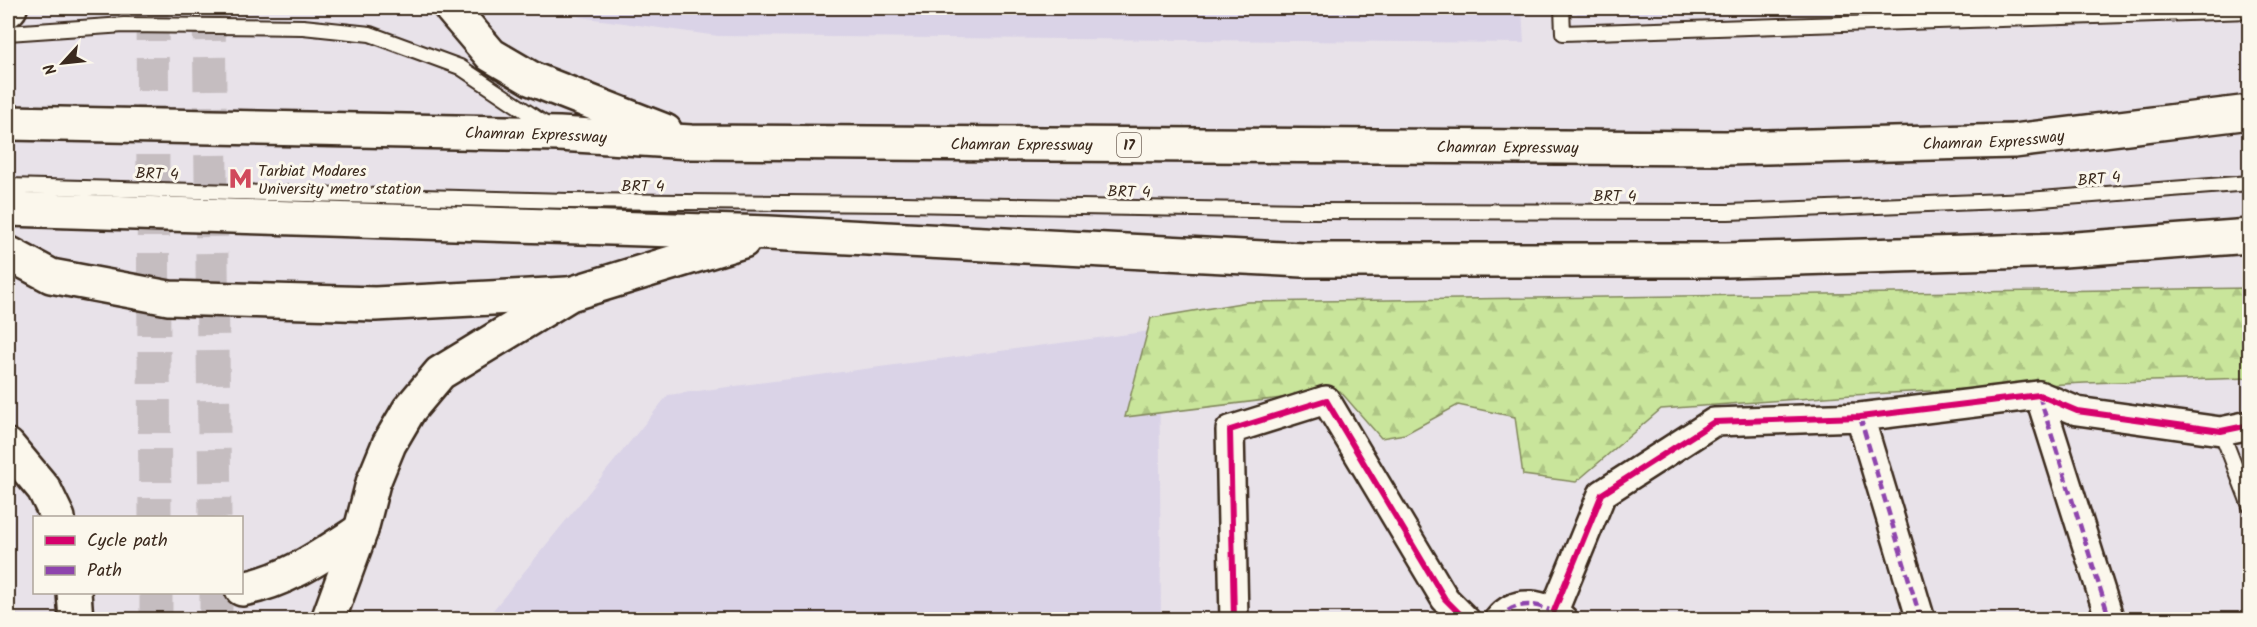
<svg xmlns="http://www.w3.org/2000/svg" width="2257" height="627" font-family="Kalam,sans-serif">
<defs>
<pattern id="forest-firs" width="22" height="20" patternUnits="userSpaceOnUse" patternTransform="scale(1.5)"><rect width="22" height="20" fill="#c9e59b"/><path d="M5 1l3.5 6h-7zM16 11l3.5 6h-7z" fill="#aec585"/></pattern>
</defs>
<rect width="100%" height="100%" fill="#e8e2e9"/>
<filter id="ink" filterUnits="userSpaceOnUse"><feTurbulence type="fractalNoise" baseFrequency=".0167" numOctaves="2"/><feDisplacementMap in="SourceGraphic" scale="12" xChannelSelector="R" yChannelSelector="G"/><feConvolveMatrix kernelMatrix="1 2 1 2 8 2 1 2 1" color-interpolation-filters="sRGB"/></filter>
<g filter="url(#ink)">
<path fill="#dad3e7" d="M564 8H1522L1524 43 718 36 580 17Z
M1577 8H1847L1577 16Z
M1159 330 1161 619 485 620 668 395Z"/>
<path fill="url(#forest-firs)" stroke="#82885c" stroke-width="1.5" d="M2249 288V378L2085 383 1852 395 1661 409 1576 482 1523 475 1515 417 1458 405 1405 434 1381 438 1340 391 1125 417 1151 318 1247 302Z"/>
<g fill="none" stroke-linecap="round" stroke-linejoin="round">
<path stroke="#c5bdc0" stroke-width="33" stroke-dasharray="33 16" stroke-linecap="butt" d="M152 8 155 518
M209 8 215 518
M156 592V620
M216 592V620"/>
<defs>
<path id="service" d="M1562 8 1563 33 2250 11
M8 33 124 25 303 27 370 34 460 67 548 126
M8 186 569 201 902 204 1304 211 1728 212 2028 200 2250 183
M2221 431 2250 506"/>
<path id="minor" d="M2039 395 2110 620
M1860 417 1921 620
M1554 611 1602 494 1714 422 1860 417 2039 395 2077 411 2221 431 2250 425
M1234 620 1230 430 1326 400 1445 599 1466 620
M1498 620C1516 597 1545 603 1564 620"/>
<g id="trunk">
<path d="M451 8 491 55 532 79 665 131"/>
<path d="M8 10 10 8"/>
<path id="s1" d="M8 123 559 134 691 142 1726 148 2014 141 2250 112"/>
<path d="M8 209 769 233 1303 260H1726L2063 250 2250 236"/>
<path d="M8 253 51 276 169 298 375 304 567 294"/>
<path d="M8 446 44 489 58 518"/>
<path d="M242 589C287 581 323 555 361 530"/>
<path d="M74 592 76 620"/>
<path d="M328 620 361 530 373 483 389 444 409 410 440 373 570 294 743 241"/>
</g>
</defs>
<use href="#service" stroke="#3b2a1e" stroke-width="18"/>
<use href="#minor" stroke="#3b2a1e" stroke-width="32"/>
<use href="#trunk" stroke="#3b2a1e" stroke-width="38"/>
<use href="#service" stroke="#fbf7ec" stroke-width="14"/>
<use href="#minor" stroke="#fbf7ec" stroke-width="27"/>
<use href="#trunk" stroke="#fbf7ec" stroke-width="33"/>
<path stroke="#8e44ad" stroke-width="4.5" stroke-dasharray="9 4.5" stroke-linecap="butt" d="M2039 395 2110 620
M1860 417 1921 620
M1498 620C1516 597 1545 603 1564 620"/>
<defs>
<path id="cycleway" d="M1554 611 1602 494 1714 422 1860 417 2039 395 2077 411 2221 431 2250 425
M1234 620 1230 430 1326 400 1445 599 1466 620"/>
</defs>
<use href="#cycleway" stroke="#fbf7ec" stroke-width="10"/>
<use href="#cycleway" stroke="#d6006c" stroke-width="6"/>
</g>
</g>
<defs>
<symbol id="metro-bare" viewBox="-9 -9 18 18"><path d="M-5.5 5V-5H-3L0 0L3-5H5.5V5H3V-.5L0 4L-3-.5V5Z" fill="#d1495b" stroke="#fbf7ec" stroke-width="2.5" paint-order="stroke"/></symbol>
</defs>
<g fill-rule="evenodd">
<use href="#metro-bare" x="224" y="162" width="33" height="33"/>
</g>
<g text-anchor="middle" stroke-width="6" stroke-linejoin="round" paint-order="stroke">
<rect fill="#fbf7ec" stroke="#75685c" stroke-width="1.5" x="1117" y="133" width="24" height="24" rx="4.5"/>
<g font-size="15" font-weight="bold" fill="#3b2a1e">
<text x="1129" y="150">17</text>
</g>
<g font-size="16" fill="#3b2a1e" stroke="#fbf7ec">
<text dy="6" stroke="none"><textPath href="#s1" startOffset="528">Chamran Expressway</textPath></text>
<text dy="6" stroke="none"><textPath href="#s1" startOffset="1986">Chamran Expressway</textPath></text>
<text dy="6" stroke="none"><textPath href="#s1" startOffset="1014">Chamran Expressway</textPath></text>
<text dy="6" stroke="none"><textPath href="#s1" startOffset="1500">Chamran Expressway</textPath></text>
<text transform="translate(157 173) rotate(2)" y="6">BRT 4</text>
<text transform="translate(2099 178) rotate(-5)" y="6">BRT 4</text>
<text x="643" y="191">BRT 4</text>
<text transform="translate(1129 191) rotate(1)" y="6">BRT 4</text>
<text x="1615" y="201">BRT 4</text>
</g>
<g font-size="16" fill="#3b2a1e" stroke="#fbf7ec" text-anchor="start">
<text x="258" y="176">Tarbiat Modares<tspan x="258" dy="18">University metro station</tspan></text>
</g>
</g>
<rect width="2257" height="627" fill="none" stroke="#fbf7ec" stroke-width="30"/>
<rect x="15" y="15" width="2227" height="597" fill="none" stroke="#3b2a1e" stroke-width="2" filter="url(#ink)"/>
<rect x="33" y="516" width="210" height="78" fill="#fbf7ec" stroke="#aea59a" stroke-width="1.5"/>
<rect x="45" y="536" width="30" height="9" fill="#d6006c" stroke="#aea59a" stroke-width="1.5"/>
<text x="87" y="546" font-size="18" fill="#3b2a1e">Cycle path</text>
<rect x="45" y="566" width="30" height="9" fill="#8e44ad" stroke="#aea59a" stroke-width="1.5"/>
<text x="87" y="576" font-size="18" fill="#3b2a1e">Path</text>
<g transform="translate(63 63) rotate(243)" stroke="#fbf7ec" stroke-width="4.5" paint-order="stroke">
<path d="M0-4.5L10 22L0 15L-10 22Z" fill="#3b2a1e"/>
<text y="-9" font-size="16" font-weight="bold" text-anchor="middle" fill="#3b2a1e">N</text>
</g>
</svg>
